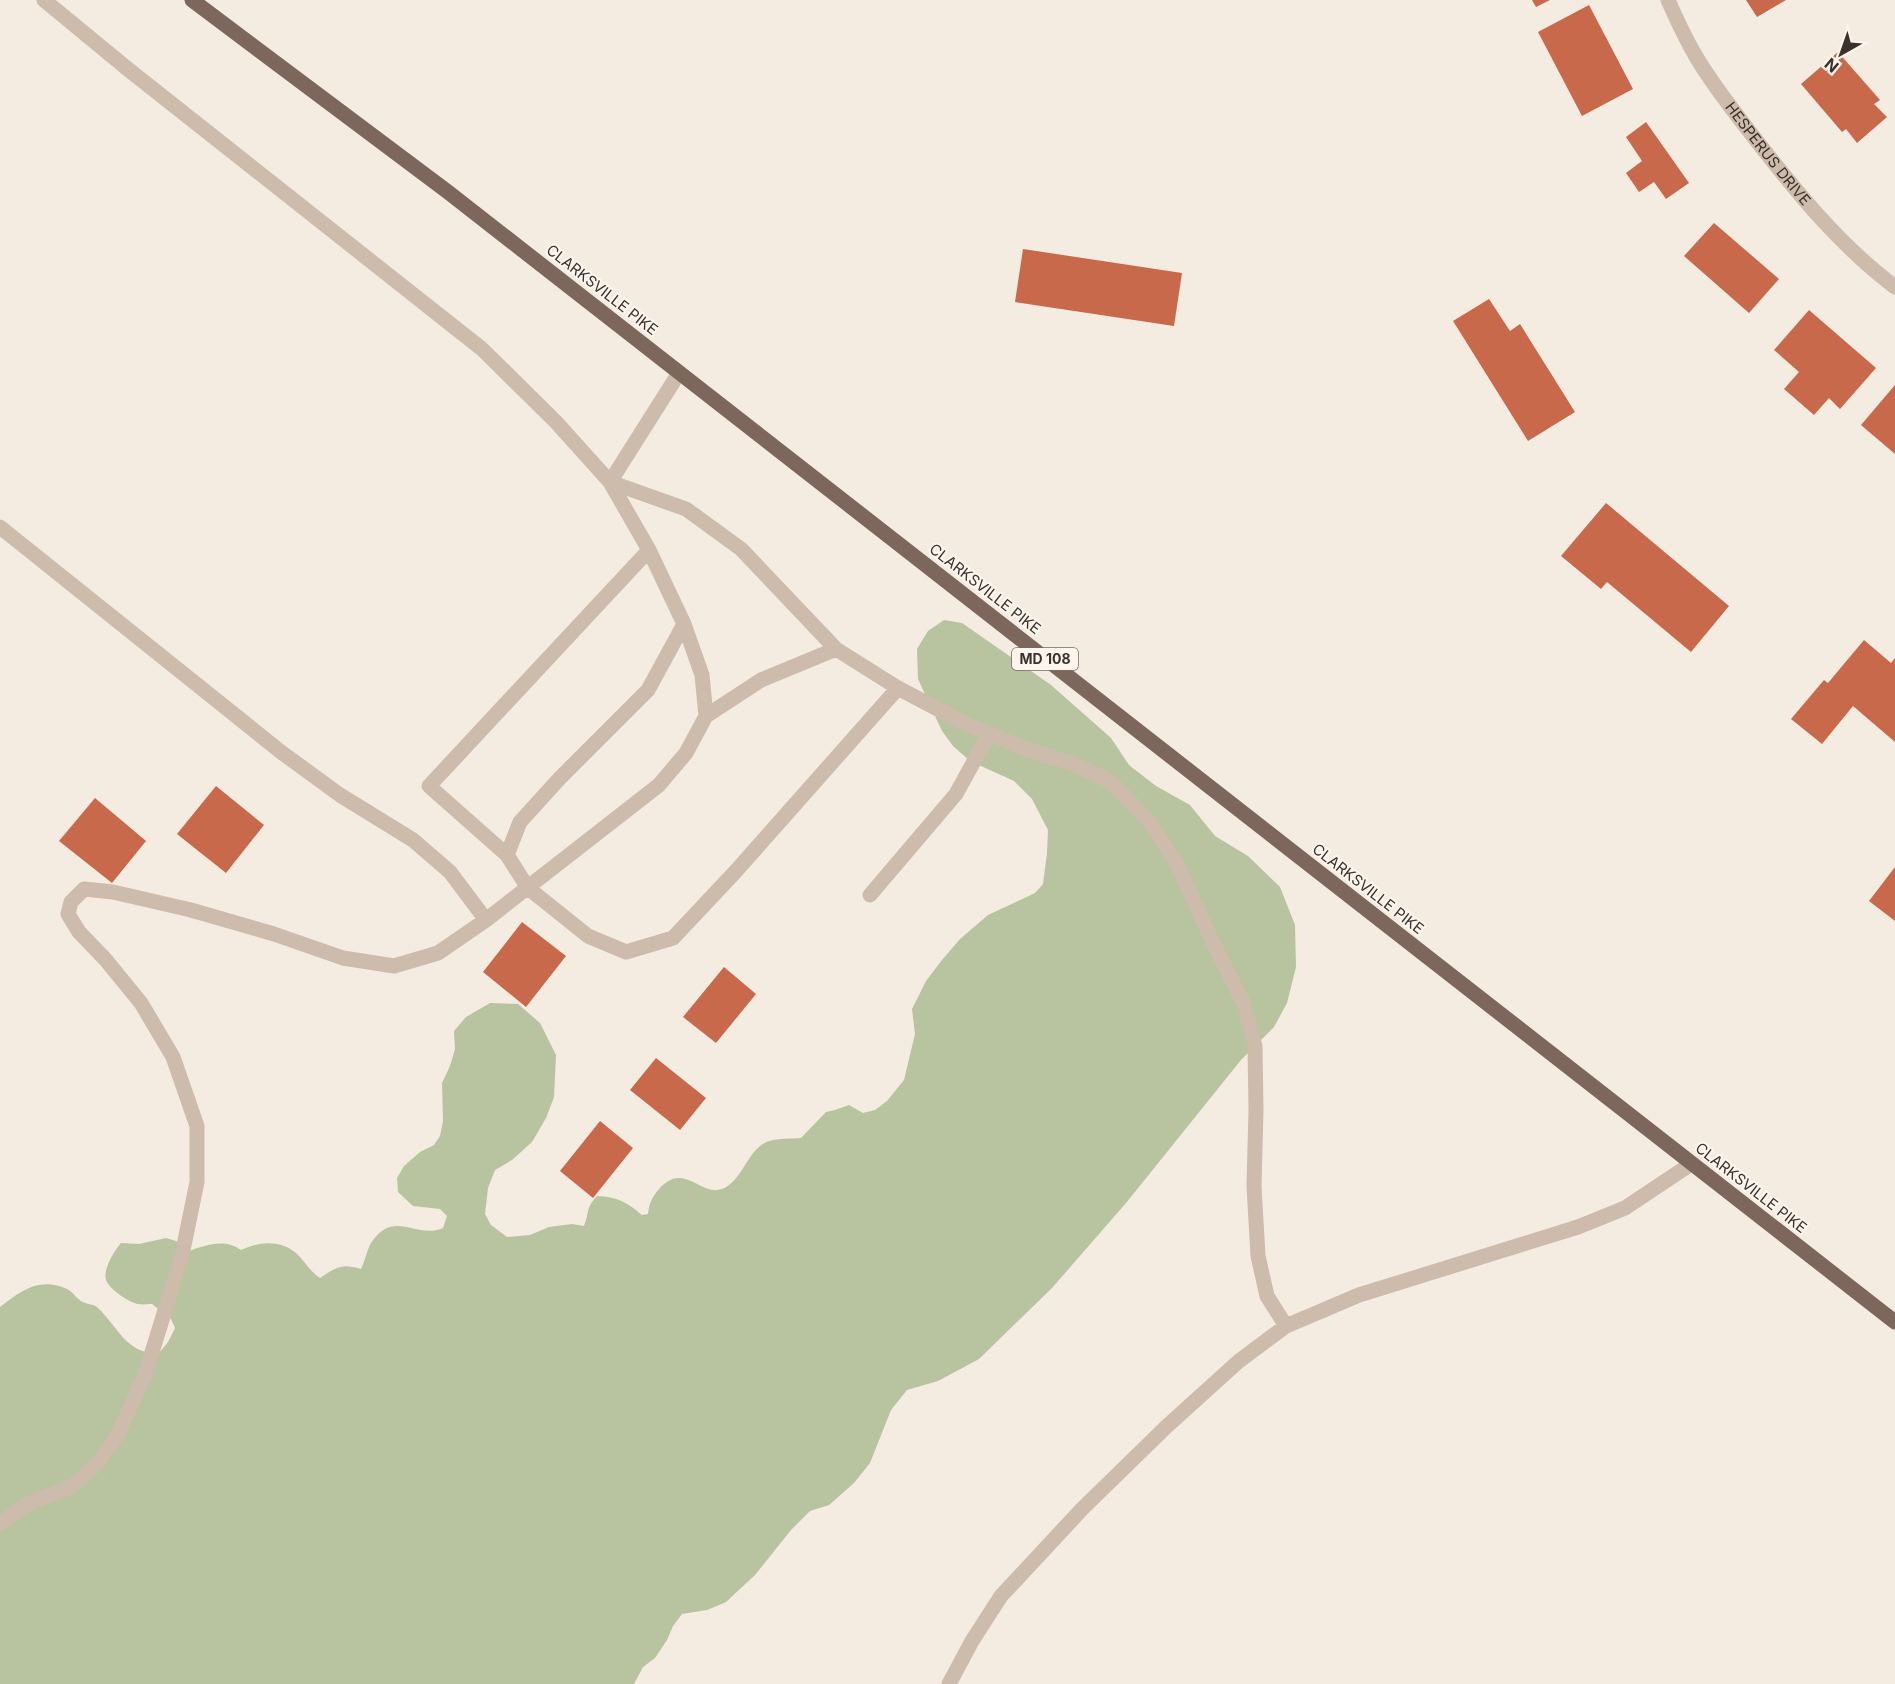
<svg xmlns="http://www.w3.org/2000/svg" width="1895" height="1684" font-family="Inter,sans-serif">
<rect width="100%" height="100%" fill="#f4ebe1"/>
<path fill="#b8c4a0" d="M944 620 962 623 1051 685 1111 738 1129 765 1156 786 1190 805 1215 836 1248 856 1280 887 1295 925 1296 967 1287 1003 1274 1027 1241 1060 1126 1203 1052 1288 979 1359 938 1381 907 1390 891 1410 870 1463 854 1483 829 1505 810 1511 791 1530 755 1575 726 1602 707 1610 682 1614 673 1626 667 1640 655 1658 643 1667 634 1684H0V1307C22 1290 39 1277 67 1289 73 1292 76 1298 81 1301 87 1305 93 1303 98 1308 118 1327 127 1355 159 1353L168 1342 175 1328 171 1319 152 1304C148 1304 142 1305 138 1304 130 1303 111 1290 107 1282 101 1272 114 1251 121 1243L139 1244 166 1238 176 1241 189 1251C206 1245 225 1238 241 1250 260 1241 284 1239 300 1257 307 1265 311 1272 320 1278 337 1267 341 1263 361 1269 365 1261 367 1250 371 1243 394 1208 416 1240 443 1228L447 1216 440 1209 413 1206 398 1192 397 1178 404 1166 420 1152 434 1145 440 1136 443 1121 442 1083 450 1066 455 1049 454 1031 466 1017 490 1003 518 1004 540 1023 556 1055 554 1097 546 1118 532 1142 512 1160 495 1170 488 1188 485 1214 491 1225 507 1237 530 1235 549 1227 572 1224 584 1226C590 1211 585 1209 597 1196 617 1197 627 1202 642 1215L648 1214C649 1204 652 1197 659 1189 687 1158 703 1205 729 1185 744 1174 750 1147 769 1141 779 1138 791 1139 801 1138L826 1112 835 1110 849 1105 863 1113 875 1110 887 1101 904 1080 915 1034 912 1009 926 981 942 960 960 939 988 915 1035 893 1043 884 1047 853 1048 830 1032 799 1014 781 970 761 953 746 942 731 918 679 917 649 928 631Z"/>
<path fill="#c8694b" d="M1532 0H1550L1536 7Z
M1746 0H1786L1757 17Z
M1589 5 1633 89 1582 116 1538 32Z
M1838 52 1880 100 1874 104 1887 117 1857 143 1846 129 1842 132 1801 84Z
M1646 122 1689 183 1666 199 1654 182 1639 192 1626 173 1642 161 1626 137Z
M1714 223 1779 279 1749 313 1684 256Z
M1023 249 1182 273 1174 326 1015 302Z
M1489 299 1510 331 1520 324 1575 412 1528 441 1453 321Z
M1809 310 1876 368 1840 409 1829 398 1814 415 1784 389 1799 372 1774 350Z
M1895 385V454L1861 425Z
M1606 503 1729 606 1691 652 1607 582 1601 589 1561 556Z
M1864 640 1891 663 1895 658V742L1853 706 1822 744 1791 719 1824 680 1828 683Z
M216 786 264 825 226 873 177 834Z
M95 798 146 841 112 883 59 841Z
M1895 867V921L1869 901Z
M522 922 566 956 526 1007 483 972Z
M724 967 756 994 716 1043 683 1017Z
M656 1058 706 1098 680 1130 630 1090Z
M600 1121 633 1148 593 1198 560 1171Z"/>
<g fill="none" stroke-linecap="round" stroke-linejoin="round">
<path stroke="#cdbbac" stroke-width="15" d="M679 373 610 482 686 509 741 549 836 649 898 688 966 724 1026 749 1071 763 1110 781 1149 821 1177 864 1214 945 1243 1002 1255 1046 1256 1110 1254 1186 1258 1256 1267 1296 1286 1326
M0 527 281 752 340 795 413 840 450 872 486 920
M684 624 648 690 559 779 520 822 507 855 528 888 588 936 626 952 673 938 736 871 898 688
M706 716 761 680 836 649
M507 855 429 786 649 550
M870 895 956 794 989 734
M0 1524 27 1504 73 1486 97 1464 118 1434 145 1375 182 1255 197 1182V1126L173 1057 141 1003 105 959 79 932 68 914 71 902 84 889 113 892 191 910 274 934 343 958 394 966 438 953 486 920 659 785 686 753 706 716 702 675 684 624 649 550 610 482 556 422 482 349 129 70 44 0
M949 1684 972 1641 1001 1596 1082 1509 1166 1427 1239 1361 1286 1326 1359 1295 1578 1227 1625 1208 1691 1164"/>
<path stroke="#cdbbac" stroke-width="15" id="s1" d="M1668 0C1676 18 1684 36 1694 53 1709 80 1730 106 1749 131 1793 188 1838 244 1895 287"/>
<path stroke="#7d675c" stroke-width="15" d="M192 0 448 192 1895 1322"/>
</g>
<g text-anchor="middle" stroke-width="4.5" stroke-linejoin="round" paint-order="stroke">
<rect fill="#fbf5ee" stroke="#756b66" stroke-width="1.5" x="1012" y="648" width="66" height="22" rx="4.5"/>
<g font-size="14" font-weight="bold" fill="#3b302b">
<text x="1045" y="664">MD 108</text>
</g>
<g font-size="15" fill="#3b302b" stroke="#fbf5ee">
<text dy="5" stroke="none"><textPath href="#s1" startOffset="184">HESPERUS DRIVE</textPath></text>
<text transform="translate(602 290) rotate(38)" y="5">CLARKSVILLE PIKE</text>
<text transform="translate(985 589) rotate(38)" y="5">CLARKSVILLE PIKE</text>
<text transform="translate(1368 889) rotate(38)" y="5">CLARKSVILLE PIKE</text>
<text transform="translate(1751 1188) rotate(38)" y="5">CLARKSVILLE PIKE</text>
</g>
</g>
<g transform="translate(1841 54) rotate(220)" stroke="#fbf5ee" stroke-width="4.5" paint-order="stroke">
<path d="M0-4.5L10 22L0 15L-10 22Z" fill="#3b302b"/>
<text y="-9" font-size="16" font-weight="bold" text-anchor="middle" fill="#3b302b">N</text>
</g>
</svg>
